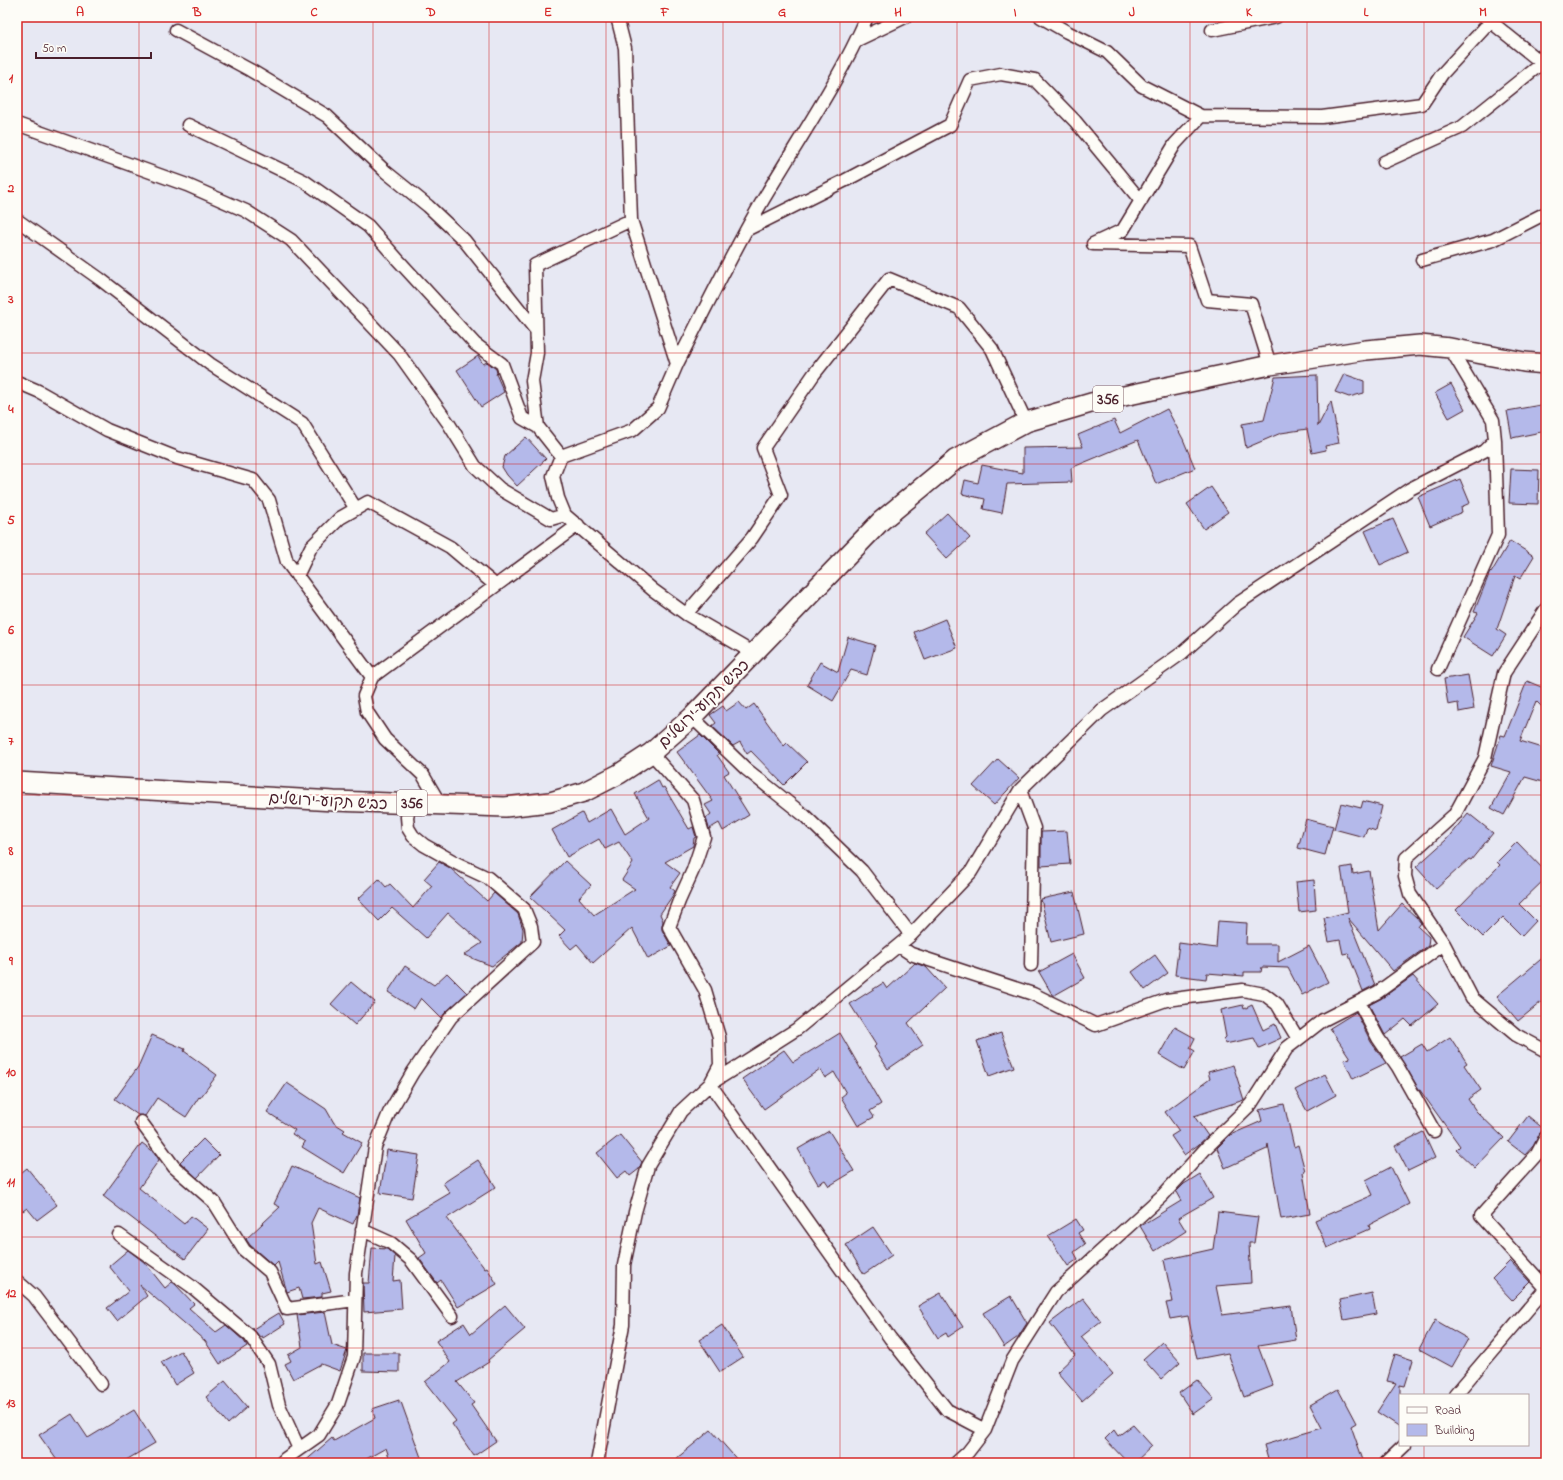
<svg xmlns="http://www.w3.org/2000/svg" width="1563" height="1480" font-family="'Indie Flower','Playpen Sans Hebrew',sans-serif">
<rect width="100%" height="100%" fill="#e7e8f3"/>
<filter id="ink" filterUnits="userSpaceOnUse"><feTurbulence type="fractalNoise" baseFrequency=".025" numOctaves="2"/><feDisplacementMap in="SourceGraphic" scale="8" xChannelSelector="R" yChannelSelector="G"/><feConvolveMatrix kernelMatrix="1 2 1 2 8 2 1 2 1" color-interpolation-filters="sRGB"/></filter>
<g filter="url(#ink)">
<path fill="#b4b9ea" stroke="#4a1f2b" d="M478 356 483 364 487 362 496 369 497 373 496 374 504 392 481 407 457 370Z
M1344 374 1364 381V393L1349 397 1335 392Z
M1317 375 1318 426 1331 401 1339 443 1325 446 1326 450 1312 453 1307 429 1281 433 1246 448 1242 424 1264 420 1275 377Z
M1451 384 1465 409 1449 418 1435 393Z
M1546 404V431L1512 438 1507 411Z
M1167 409 1183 439 1195 468 1156 484 1138 440 1071 468 1072 482 1007 484 1002 513 983 509 985 499 962 494 965 480 978 483 982 465 1023 473V448L1083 447 1078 435 1114 420 1120 433Z
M526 437 546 459 517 486 507 475 502 467 505 456Z
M1511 469 1539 470 1538 504 1509 503Z
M1460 479 1470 503 1461 507 1462 512 1430 526 1418 497Z
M1211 487 1228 512 1204 529 1187 504Z
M947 513 970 538 947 559 924 534Z
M1393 519 1408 552 1380 565 1365 531Z
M1510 541 1534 556 1520 579 1515 576 1497 629 1506 635 1493 656 1463 637 1478 613 1474 612 1490 572 1491 573Z
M945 619 957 648 925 660 914 632Z
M848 637 875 645 867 675 851 670 833 701 807 685 820 662 838 672Z
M1468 675 1474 709 1459 712 1458 703 1448 705 1444 679Z
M1527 681 1546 689V711L1536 701 1520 741 1546 749V783L1525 777 1504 815 1491 808 1511 772 1491 766 1501 735 1505 736Z
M739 702 746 710 754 704 784 746 787 743 807 762 784 785 751 751 747 754 740 742 733 746 712 726 716 723 710 715 723 706 726 711Z
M700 735 719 754 717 755 729 772 724 775 749 815 723 831 719 823 709 829 706 818 711 814 705 805 713 801 677 752Z
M998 759 1019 778 994 805 973 786Z
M658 780 662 788 664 787 689 829 693 827 696 837 694 838 693 846 665 862 680 873 670 887 675 891 673 895 660 914 663 921 662 927V930L671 946 648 959 632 928 593 963 577 944 571 949 559 936 565 930 530 897 565 861 591 885 579 898 594 915 635 889 622 880 633 863 619 842 605 849 599 839 567 857 552 830 582 813 587 823 611 809 625 834 649 818 635 794Z
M1363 801 1382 806 1376 831 1367 828 1364 837 1334 829 1341 803 1361 808Z
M1468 813 1493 833 1471 860 1469 859 1436 889 1416 867 1446 840Z
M1306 819 1333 826 1325 855 1298 848Z
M1067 831 1070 864 1041 866V832Z
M1517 842 1546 872V878L1519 904 1536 921 1522 936 1503 917 1483 937 1456 910 1500 865 1497 862Z
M439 862 450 868 487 901 494 893 518 914 523 929 522 942 492 966 464 955 482 943 448 913 426 938 392 908 379 921 358 899 379 879 386 887 390 884 413 908 432 886 424 879Z
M1352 866 1353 874 1369 871 1379 930 1402 904 1417 918 1421 923 1418 927 1429 937 1428 946 1393 971 1348 918 1375 985 1363 991 1348 953 1343 954 1340 940 1329 942 1324 918 1348 912 1341 868Z
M1314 880 1316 910 1299 912 1296 882Z
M1074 892 1084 934 1051 942 1041 899Z
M1218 921 1247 923 1246 944H1278V962L1309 946 1328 982 1302 995 1288 968 1262 967 1261 972H1244V976L1207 973 1206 979 1175 975 1179 943 1216 948Z
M1072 954 1085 978 1053 996 1039 972Z
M1155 955 1168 973 1145 990 1132 972Z
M1546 955V998L1518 1021 1497 996Z
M915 963 926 967 945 988 908 1023 923 1045 888 1069 874 1047 876 1045 850 1004 883 983 887 989Z
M405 966 434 985 447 973 467 993 446 1012 441 1018 421 998 414 1009 388 992Z
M1413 976 1438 1004 1412 1026 1405 1019 1385 1035 1369 1005 1382 998Z
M351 982 375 1002 355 1025 331 1004Z
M1243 1005 1244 1009 1252 1005 1263 1030 1275 1024 1281 1038 1259 1048 1254 1038 1225 1044 1224 1039 1226 1037 1221 1010Z
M1356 1012 1371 1042 1386 1063 1353 1079 1344 1060 1350 1058 1330 1028Z
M1175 1027 1195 1038 1190 1048 1195 1051 1184 1070 1159 1055Z
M840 1033 881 1104 870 1111 874 1117 858 1126 841 1097 846 1093 834 1072 825 1078 820 1069 764 1109 742 1079 784 1050 793 1062Z
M1001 1033 1014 1067 989 1076 977 1041Z
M152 1035 185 1049 184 1051 217 1075 200 1098 199 1097 186 1117 157 1098 145 1116 138 1115 115 1099 138 1067Z
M1450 1037 1467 1063 1464 1065 1481 1090 1468 1099 1476 1111 1504 1138 1475 1168 1456 1150 1460 1146 1417 1086 1400 1057 1422 1044 1427 1052Z
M1233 1065 1244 1100 1194 1116 1208 1136 1198 1145 1184 1155 1171 1136 1179 1131 1165 1112 1210 1079 1208 1072Z
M1325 1074 1336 1095 1307 1111 1295 1090Z
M287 1083 326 1109 334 1123 345 1130 343 1132 362 1143 344 1173 302 1147 305 1142 292 1134 295 1130 267 1112Z
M1284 1104 1294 1147 1298 1145 1305 1171 1303 1172 1310 1214 1281 1219 1268 1144 1267 1149 1225 1168 1217 1148 1230 1135 1262 1121 1259 1110Z
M1528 1116 1545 1130 1540 1133 1534 1145 1525 1155 1508 1142Z
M829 1131 854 1171 829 1186 825 1180 818 1184 798 1149Z
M1423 1132 1435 1158 1408 1171 1395 1146Z
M620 1135 642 1162 639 1169 630 1176 626 1171 617 1178 597 1153Z
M203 1139 219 1155 197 1178 180 1162Z
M142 1143 154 1152 159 1160 139 1188 184 1224 191 1216 208 1229 185 1259 103 1196Z
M387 1150 419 1155 412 1198 380 1193Z
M478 1160 496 1187 447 1218 485 1269 487 1268 497 1284 458 1307 441 1280 437 1283 419 1258 426 1253 406 1219 450 1193 443 1183Z
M292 1166 360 1198 357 1215 353 1224 318 1208 311 1223 317 1264 322 1262 331 1291 322 1293V1297L302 1299 299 1288 287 1292 278 1262 274 1266 250 1245 246 1239 280 1207 274 1204Z
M1391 1167 1409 1204 1369 1225 1370 1229 1327 1248 1315 1220 1373 1195 1366 1180Z
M27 1168 57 1205 37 1220 27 1208 23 1211 17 1204V1176Z
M1200 1174 1213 1198 1178 1218 1186 1231 1155 1251 1140 1226 1181 1201 1176 1192 1184 1184Z
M1218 1212 1258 1217 1254 1243H1249L1251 1283 1216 1286 1222 1315 1291 1306 1296 1340 1258 1346 1273 1386 1244 1397 1228 1353 1197 1359 1188 1316 1170 1319 1166 1303 1173 1302 1164 1260 1213 1249Z
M1076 1219 1083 1230 1078 1233 1085 1244 1074 1252 1078 1259 1068 1266 1048 1236Z
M873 1227 892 1255 864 1274 846 1245Z
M372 1248 387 1249 395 1256 393 1281 400 1280 402 1309 364 1312 363 1283H369Z
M128 1250 144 1262 165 1288 172 1282 175 1284 194 1304 189 1308 216 1332 226 1325 244 1341 247 1346 220 1364 205 1341 140 1285 147 1296 117 1321 107 1308 129 1291 109 1266Z
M1510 1261 1530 1282 1512 1300 1492 1279Z
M941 1293 963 1327 948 1337 946 1333 938 1338 918 1306Z
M1372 1293 1376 1314 1344 1320 1340 1300Z
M1011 1296 1027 1323 1018 1337 1004 1347 983 1313Z
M1083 1298 1101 1321 1081 1337 1113 1374 1082 1401 1057 1372 1075 1355 1050 1323Z
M505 1305 525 1329 488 1360 489 1362 457 1382 474 1403 471 1405 496 1441 474 1456 452 1424 456 1421 425 1382 450 1362 436 1341 464 1323 471 1334Z
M325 1312 332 1345 347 1350 340 1371 321 1364 293 1379 285 1364 291 1361 288 1355 302 1347 297 1315Z
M279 1313 285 1324 263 1338 262 1336 260 1337 253 1329Z
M1435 1320 1468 1339 1452 1367 1419 1349Z
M722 1325 743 1357 720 1372 699 1340Z
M1162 1342 1180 1362 1161 1379 1143 1359Z
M181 1351 194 1373 175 1385 161 1362Z
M363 1353H399V1372L363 1371Z
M1395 1354 1413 1360 1405 1386 1400 1385V1427L1377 1412 1396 1383 1387 1381Z
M1197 1380 1214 1399 1193 1414 1179 1393Z
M225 1381 247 1407 228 1424 206 1397Z
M1338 1389 1356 1423 1351 1426 1364 1463H1269L1264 1445 1322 1428 1310 1405Z
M399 1400V1403L401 1402 423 1463H391L386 1448 359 1463H303L332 1438 334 1441 375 1418 372 1409Z
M134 1410 155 1443 121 1463H59L39 1435 72 1414 88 1438Z
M1133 1425 1152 1446 1134 1463H1128L1105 1439 1114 1430 1118 1436Z
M711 1430 740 1463H671Z"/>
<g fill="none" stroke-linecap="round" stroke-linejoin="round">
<defs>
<path id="minor" d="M617 17 625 48 631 220 677 364 658 408 633 430 561 456 553 476 558 498 565 515 653 590 686 614 755 654
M1041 17 1067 32 1107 52 1142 86 1201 116
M1485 17 1542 63
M176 30 250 70 327 116 386 172 428 206 464 240 535 329
M1212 30 1276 17
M857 40 905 17
M17 124 187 185 246 211 291 240 399 354 449 424 475 466 500 489 551 519 565 515
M188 125 304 181 368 226 398 260 475 344 502 364 522 418 538 427
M1384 162 1462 127 1542 63 1546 68
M17 220 100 279 210 364 302 423 356 509
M746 230 844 181 950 125 970 80 1001 74 1035 80 1075 121 1141 201
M1422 260 1493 240 1546 213
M677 364C705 309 732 253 763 200 799 139 839 81 867 17
M1270 365 1251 304 1207 300 1189 246 1093 244 1123 230 1175 144 1201 116 1322 117 1422 104 1442 74 1490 22
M17 382 38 391 107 430 177 458 253 480 269 500 287 562 372 677 364 696 367 712 385 739 423 775 440 804
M561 456 538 427 532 381 537 353 535 265 631 220
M297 576 311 547 340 518 368 502 450 547 495 585
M686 614 752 538 781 495 763 448 814 374 889 279 959 308 992 349 1026 422
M1438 669 1498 535 1495 440
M372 677 578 525
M692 717 746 769 805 816 862 871 911 935
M1020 790 1034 828 1031 965
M1444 944 1472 998 1516 1035 1546 1051
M899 946 911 954 1033 994 1096 1025 1166 1000 1243 990 1264 994 1277 1004 1298 1039
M1359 1002 1378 1038 1398 1067 1434 1131
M141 1122 174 1167 214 1202 244 1250 270 1272 287 1309 355 1300
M362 1230 391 1243 411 1260 452 1316
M119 1235 191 1286 250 1336 269 1364 279 1405 299 1449
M17 1281 34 1296 101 1384
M1455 1395 1546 1288 1481 1216 1537 1154 1546 1137
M985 1430 947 1410 890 1338 710 1084 797 1029 911 935 971 872 1020 790 1102 710 1182 653 1237 604 1410 489 1484 451 1495 440 1493 420 1450 348
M281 1463 285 1459 319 1435 338 1404 354 1357 356 1273 375 1147 389 1113 413 1072 451 1017 533 942 531 926 524 909 488 878 458 864 424 845 413 836 408 828 407 817 410 803
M597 1463 623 1325 624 1265 635 1212 648 1166 681 1111 710 1084 720 1065 719 1037 705 990 669 927 679 901 693 870 704 837 693 800 651 753
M956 1463 968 1452 985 1430 1012 1361 1056 1292 1163 1195 1207 1147 1251 1104 1287 1048 1323 1020 1378 992 1444 944 1410 894 1405 876 1406 858 1455 814 1485 758 1504 673 1546 609
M1386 1463 1405 1445"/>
<path id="primary" d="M17 782 334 801 505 807 550 802 584 792 619 774 651 753 692 717 881 521 955 460 1026 422 1091 403 1270 365 1366 350 1420 345 1450 348 1524 362 1546 364"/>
</defs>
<use href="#minor" stroke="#4a1f2b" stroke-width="15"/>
<use href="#primary" stroke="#4a1f2b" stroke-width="22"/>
<use href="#minor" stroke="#fdfcf7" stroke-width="12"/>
<use href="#primary" stroke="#fdfcf7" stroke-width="19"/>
</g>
</g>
<path fill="none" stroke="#d62828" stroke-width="1" stroke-opacity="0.55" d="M139 17V1463M256 17V1463M373 17V1463M489 17V1463M606 17V1463M723 17V1463M840 17V1463M957 17V1463M1074 17V1463M1190 17V1463M1307 17V1463M1424 17V1395M17 132H1546M17 243H1546M17 353H1546M17 464H1546M17 574H1546M17 685H1546M17 795H1546M17 906H1546M17 1016H1546M17 1127H1546M17 1237H1546M17 1348H1546M1424 1445V1463"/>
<g text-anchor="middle" stroke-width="4" stroke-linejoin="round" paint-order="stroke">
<g fill="#fdfcf7" stroke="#806168" stroke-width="1">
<rect x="1093" y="386" width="30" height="26" rx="3"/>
<rect x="397" y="790" width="30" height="26" rx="3"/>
</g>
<g font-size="15" font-weight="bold" fill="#4a1f2b">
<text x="1108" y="404">356</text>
<text x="412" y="808">356</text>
</g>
<g font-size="16" fill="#4a1f2b" stroke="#fdfcf7">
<text transform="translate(703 703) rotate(-44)" y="6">כביש תקוע–ירושלים</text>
<text transform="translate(328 800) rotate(3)" y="6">כביש תקוע–ירושלים</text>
</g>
</g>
<rect width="1563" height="1480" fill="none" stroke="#fdfcf7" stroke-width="44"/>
<rect x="1399" y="1394" width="130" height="52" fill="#fdfcf7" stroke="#b5a4a5"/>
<rect x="1407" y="1407" width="20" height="6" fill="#fdfcf7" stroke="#b5a4a5"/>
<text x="1435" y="1414" font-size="12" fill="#4a1f2b">Road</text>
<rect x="1407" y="1424" width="20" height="12" fill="#b4b9ea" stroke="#b5a4a5"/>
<text x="1435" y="1434" font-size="12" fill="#4a1f2b">Building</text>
<path d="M36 52v6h115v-6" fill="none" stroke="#4a1f2b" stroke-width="2"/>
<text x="42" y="52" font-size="12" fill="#4a1f2b" stroke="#fdfcf7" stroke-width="3" paint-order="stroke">50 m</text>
<rect x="22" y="22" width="1519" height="1436" fill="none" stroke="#d62828" stroke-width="1.5"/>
<g font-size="13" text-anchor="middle" font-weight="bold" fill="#d62828">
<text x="80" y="16">A</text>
<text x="197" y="16">B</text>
<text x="314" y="16">C</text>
<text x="431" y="16">D</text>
<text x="548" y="16">E</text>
<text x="665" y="16">F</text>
<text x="782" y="16">G</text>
<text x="898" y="16">H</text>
<text x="1015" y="16">I</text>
<text x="1132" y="16">J</text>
<text x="1249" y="16">K</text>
<text x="1366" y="16">L</text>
<text x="1483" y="16">M</text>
<text x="11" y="82">1</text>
<text x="11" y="192">2</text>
<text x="11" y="303">3</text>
<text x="11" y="413">4</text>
<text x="11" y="524">5</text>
<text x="11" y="634">6</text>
<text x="11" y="745">7</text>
<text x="11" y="855">8</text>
<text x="11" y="965">9</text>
<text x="11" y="1076">10</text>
<text x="11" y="1186">11</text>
<text x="11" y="1297">12</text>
<text x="11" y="1407">13</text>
</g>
</svg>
